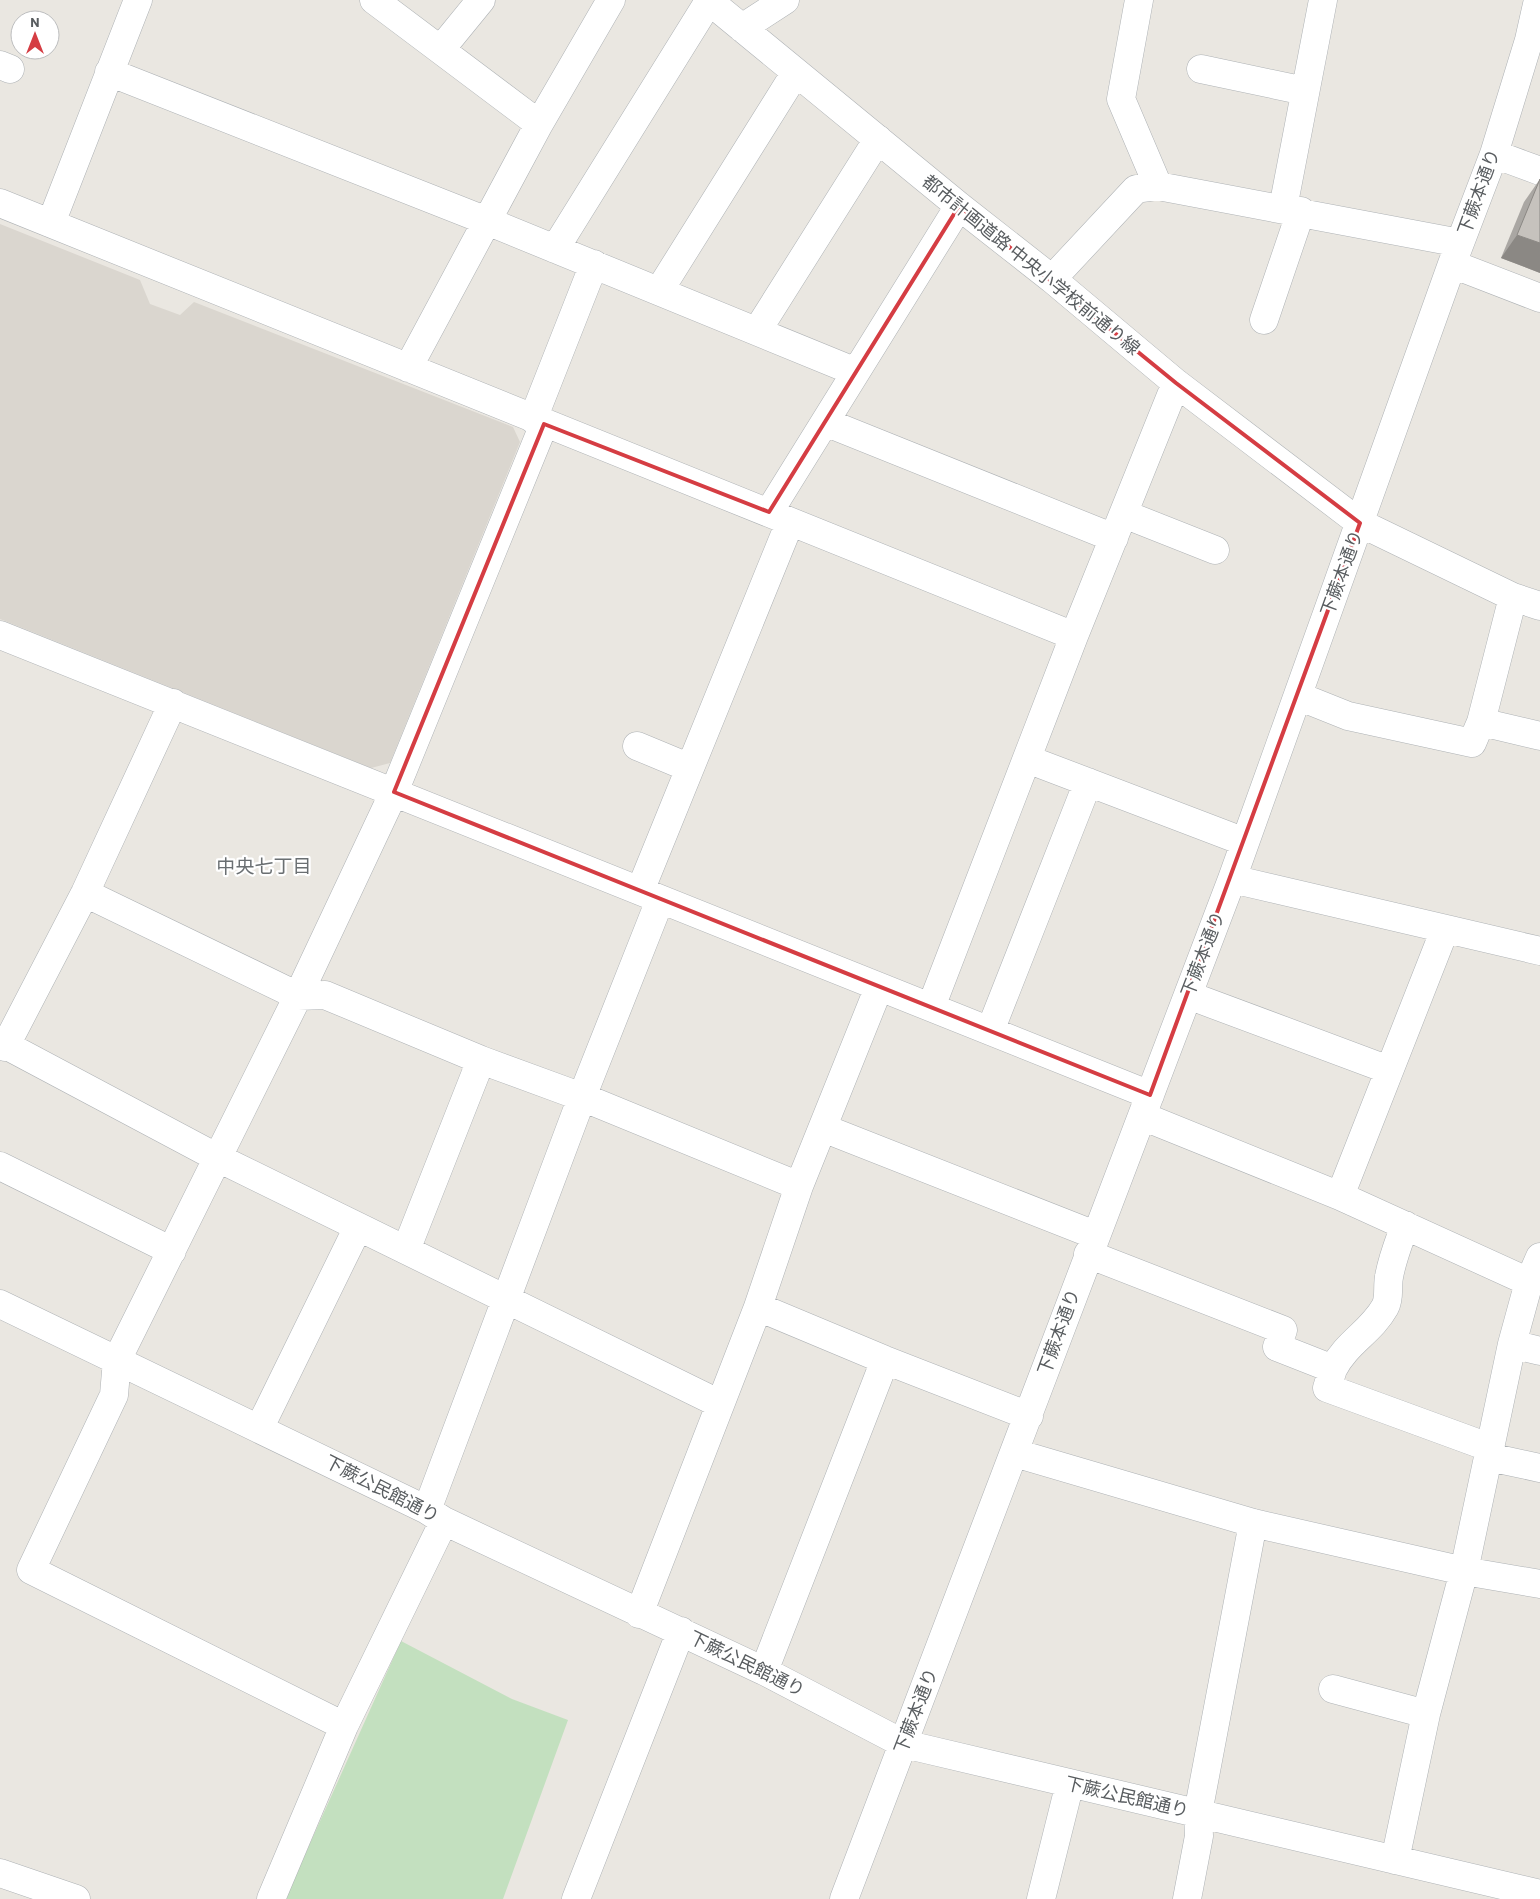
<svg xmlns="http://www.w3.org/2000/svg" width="1540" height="1899" font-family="Barlow,'Noto Sans JP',sans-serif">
<rect width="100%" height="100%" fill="#eae7e1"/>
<path fill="#dad6cf" d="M0 224 140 280 150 304 180 315 194 302 513 427 520 442 390 763 371 768 0 619Z"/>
<path fill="#c3e0bf" d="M401 1641 512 1699 568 1720 503 1899H285Z"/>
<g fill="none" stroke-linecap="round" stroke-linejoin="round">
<defs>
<path id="minor" d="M374 0 539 124
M708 0 959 206 1052 279 1176 383 1360 523 1513 597 1540 606
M1139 0 1121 99 1158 186
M742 28 785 0
M441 49 481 0
M0 65 10 69
M1201 69 1305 91
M109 72 487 221 856 372
M1494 154 1540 171
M0 203 1074 636
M1283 208 1323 0
M51 223 138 0
M555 249 709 1
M1452 264 1540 298
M1052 279 1136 189 1158 186 1460 243
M659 291 796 72
M1264 320 1301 211
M757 331 878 139
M408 368 539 124 611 0
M533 419 594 264
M825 422 1114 538
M769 512 959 206
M1124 514 1215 550
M0 635 1150 1095
M1298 696 1348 716 1472 743 1481 722 1513 597
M1481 722 1540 736
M637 746 690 768
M1027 759 1245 842
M1232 879 1540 951
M640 891 790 522
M85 893 298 996 325 995 481 1060 582 1097 799 1186
M1188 995 1389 1070
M931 1007 1074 636 1176 383
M990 1031 1088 782
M0 1042 218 1158 720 1404
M5 1047 85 893 173 703
M1142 1116 1340 1196 1529 1282
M823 1128 1095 1235
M0 1166 172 1251
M1340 1196 1445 929
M406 1250 481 1060
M1088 1254 1283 1330 1277 1347 1333 1369 1327 1388 1491 1448
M0 1304 427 1510 444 1521 764 1671 904 1744 1540 1894
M758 1307 885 1360 1029 1416
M1512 1344 1540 1351
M1333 1369C1347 1342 1371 1332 1385 1307 1390 1298 1387 1287 1389 1277 1392 1259 1399 1242 1405 1225
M259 1429 358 1227
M1015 1453 1253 1523 1464 1571 1540 1584
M1489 1457 1540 1468
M427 1510 582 1097 660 900
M639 1614 758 1307 799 1186 879 987
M764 1671 885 1360
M1333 1689 1426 1714
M344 1726 31 1570 114 1395 117 1360 298 996 394 792 544 424
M1395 1860 1426 1714 1464 1571 1512 1344 1529 1282 1540 1257
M0 1873 76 1899
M271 1899 344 1726 444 1521
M576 1899 681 1631
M844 1899 1232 879 1452 264 1494 154 1529 40 1538 0
M1041 1899 1070 1783
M1187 1899 1199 1836 1198 1813 1253 1523"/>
</defs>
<use href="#minor" stroke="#aeb2b5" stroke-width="29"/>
<use href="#minor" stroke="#fff" stroke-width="28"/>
</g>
<path fill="#aaa7a3" d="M1540 179V273L1501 258 1524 202Z"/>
<path fill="#8b8884" d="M1517 235 1540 243V273L1501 258Z"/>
<path fill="#c6c2bd" stroke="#8b8884" d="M1540 179V243L1517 235Z"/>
<path fill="none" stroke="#d53d43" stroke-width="4" stroke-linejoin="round" d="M959 206 1176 383 1360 523 1150 1095 394 792 544 424 769 512Z"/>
<g text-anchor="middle" stroke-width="4.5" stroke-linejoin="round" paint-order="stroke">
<g font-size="18" fill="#595d60" stroke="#fff">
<text transform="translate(1479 192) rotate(-70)" y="6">下蕨本通り</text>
<text transform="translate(1031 265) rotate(39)" y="6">都市計画道路 中央小学校前通り線</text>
<text transform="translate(1342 573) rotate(-70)" y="6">下蕨本通り</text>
<text transform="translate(1203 954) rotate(-69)" y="6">下蕨本通り</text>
<text transform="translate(1059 1332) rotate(-70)" y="6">下蕨本通り</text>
<text transform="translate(382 1489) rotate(27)" y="6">下蕨公民館通り</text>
<text transform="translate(747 1664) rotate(26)" y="6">下蕨公民館通り</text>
<text transform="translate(916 1711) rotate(-69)" y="6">下蕨本通り</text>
<text transform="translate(1127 1797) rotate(13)" y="6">下蕨公民館通り</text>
</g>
<g font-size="19" fill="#6a6f72" stroke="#fff">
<text x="264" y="873">中央七丁目</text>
</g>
</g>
<g transform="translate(35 35)"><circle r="24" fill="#ffffff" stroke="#bdbebf"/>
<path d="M0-4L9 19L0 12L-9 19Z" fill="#d53d43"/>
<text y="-8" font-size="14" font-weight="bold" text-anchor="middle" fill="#595d60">N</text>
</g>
</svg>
